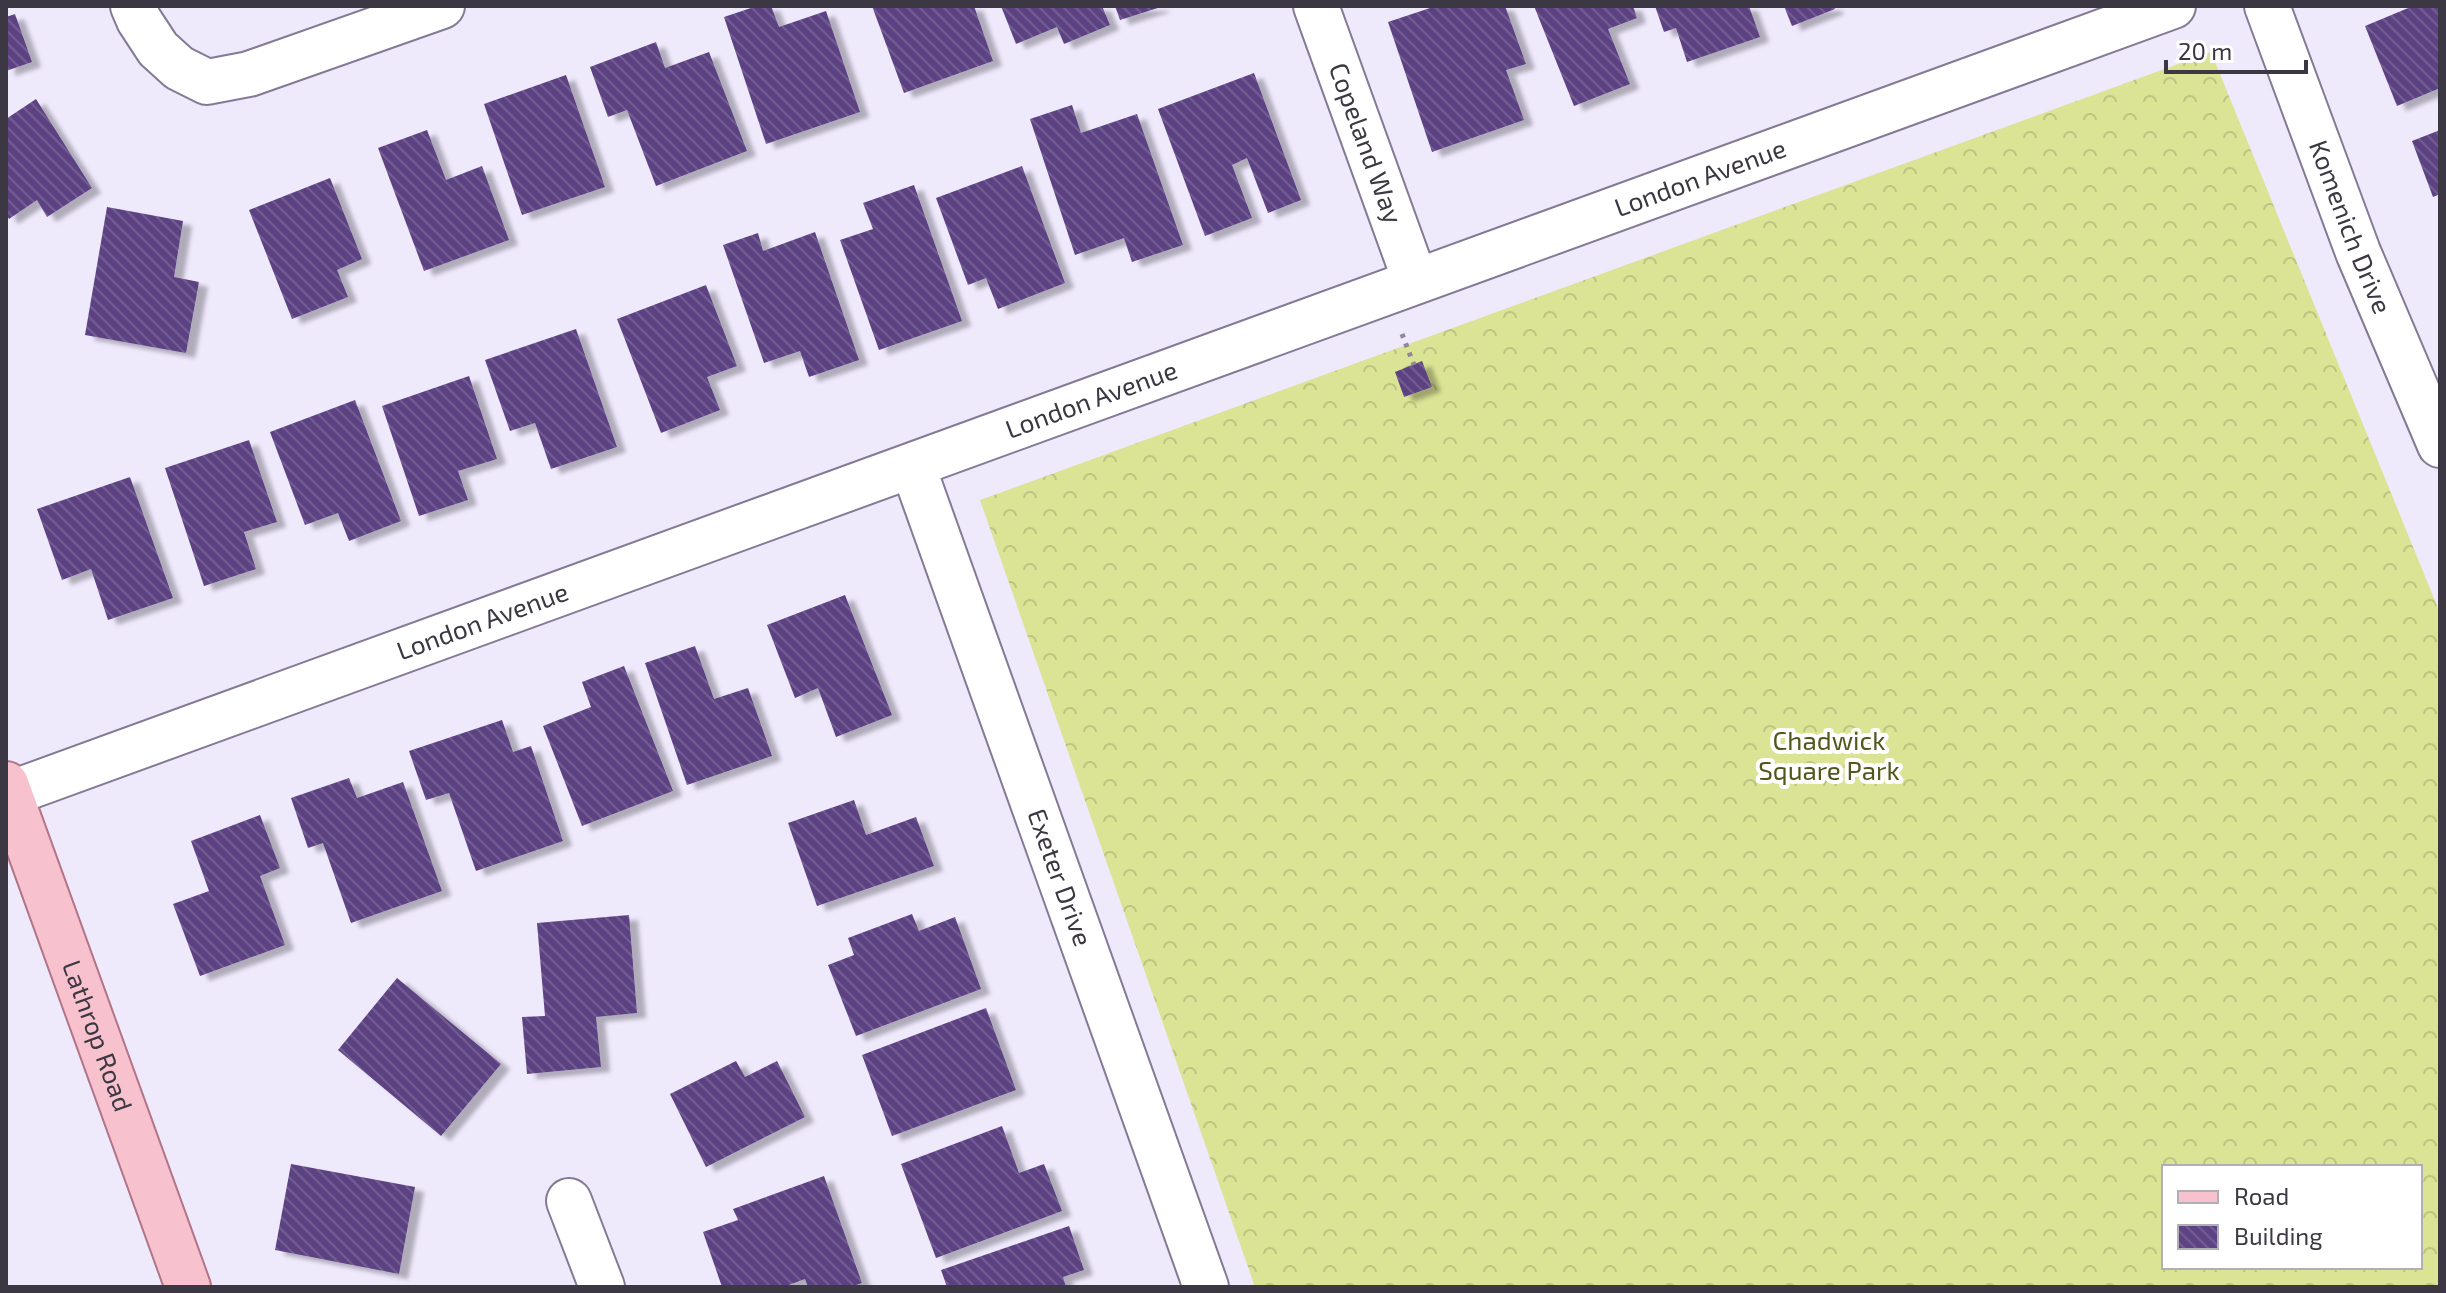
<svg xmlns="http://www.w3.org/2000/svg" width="2446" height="1293" font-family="'Exo 2',sans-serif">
<defs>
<pattern id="forest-crowns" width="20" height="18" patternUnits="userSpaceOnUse" patternTransform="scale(2)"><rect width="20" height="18" fill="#dbe394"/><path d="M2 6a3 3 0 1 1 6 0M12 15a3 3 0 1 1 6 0" fill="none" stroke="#bdc381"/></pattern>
<pattern id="building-back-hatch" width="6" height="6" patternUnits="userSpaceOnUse" patternTransform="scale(2)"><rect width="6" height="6" fill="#5d4383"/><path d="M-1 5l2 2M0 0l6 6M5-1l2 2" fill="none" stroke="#725d91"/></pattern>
<filter id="shadow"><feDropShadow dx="9" dy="5" stdDeviation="2" flood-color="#0004"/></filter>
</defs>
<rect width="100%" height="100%" fill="#efe9fc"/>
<path fill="url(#forest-crowns)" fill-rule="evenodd" d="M2211 52 2440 613V1287H1255L980 500ZM2164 1167H2420V1267H2164Z"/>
<path fill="url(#building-back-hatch)" filter="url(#shadow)" d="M757 6H771L779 27 826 11 860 112 766 144 724 17Z
M872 6H974L993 61 904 93Z
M1001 6H1102L1110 25 1064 44 1057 27 1016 44Z
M1115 6H1161V7L1120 20Z
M1436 6H1505L1526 64 1506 70 1524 120 1432 152 1388 22Z
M1534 6H1633L1637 18 1608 29 1630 84 1574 106Z
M1655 6H1749L1760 37 1687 62 1676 28 1664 32Z
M1784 6H1833L1835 9 1792 26Z
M2413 6H2440V88L2397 106 2365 26Z
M15 14 32 62 6 71V17Z
M656 42 665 68 709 52 747 151 656 186 627 110 608 117 590 67Z
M1254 73 1301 200 1268 213 1247 158 1232 165 1252 218 1205 236 1158 109Z
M566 75 605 187 522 215 484 104Z
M36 99 92 188 47 217 37 200 9 219 6 214V119Z
M1072 105 1081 133 1137 114 1183 245 1132 262 1124 238 1075 255 1030 119Z
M427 130 446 180 482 166 509 240 424 271 378 148Z
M2440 130V194L2433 197 2412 141Z
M1022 166 1065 283 998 309 986 278 968 285 936 198Z
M330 178 362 259 337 270 348 297 292 319 249 210Z
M914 185 962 321 879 350 840 240 873 229 863 203Z
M107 207 183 221 174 277 199 282 186 353 85 335Z
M815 232 859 360 809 377 800 351 764 363 723 245 758 233 763 251Z
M706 285 737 366 707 377 720 410 661 433 617 319Z
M576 329 617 447 551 469 535 423 510 431 485 360Z
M1422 361 1432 387 1404 397 1395 372Z
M469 376 497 459 458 471 468 500 419 516 382 406Z
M355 400 401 521 349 541 338 513 305 525 270 432Z
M249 440 277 522 244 532 256 569 204 586 165 468Z
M130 477 173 598 108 620 91 569 62 580 37 509Z
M845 595 892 715 836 737 818 688 795 698 767 625Z
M695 646 714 699 748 688 772 756 687 785 645 663Z
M624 666 673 791 582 826 543 726 591 707 582 682Z
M502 720 513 752 531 746 563 841 476 871 449 793 426 800 409 751Z
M349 778 357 798 403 782 442 891 351 923 323 843 308 848 291 798Z
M854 800 866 835 916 817 934 866 817 906 788 823Z
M260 815 280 868 260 876 285 945 200 976 173 904 209 891 191 841Z
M912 914 919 931 955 917 981 989 856 1036 828 965 854 955 848 938Z
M629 915 637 1013 596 1017 601 1067 527 1074 522 1017 545 1016 537 923Z
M397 978 501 1064 441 1136 338 1050Z
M986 1008 1016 1090 892 1136 862 1055Z
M736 1061 745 1077 777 1061 805 1117 706 1167 670 1094Z
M1002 1126 1019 1173 1044 1164 1062 1211 936 1258 901 1164Z
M291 1164 415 1187 399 1274 275 1250Z
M824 1176 862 1283 850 1287H808L805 1279 783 1287H722L703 1232 738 1220 733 1209Z
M1069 1226 1084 1270 1063 1277 1066 1287H947L941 1270Z"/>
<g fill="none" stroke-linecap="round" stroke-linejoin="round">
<defs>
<g id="minor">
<path d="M133 6 139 20 158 49 179 68 207 82 249 74 442 6"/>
<path id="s1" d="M1316 6 1415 280"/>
<path id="s2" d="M2267 6 2358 252 2440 445"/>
<path id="s3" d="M913 467 1206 1287"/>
<path id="s4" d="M9 794 2173 6"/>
<path d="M569 1201 602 1287"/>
</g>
<g id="major">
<path id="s5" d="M6 784 188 1287"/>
</g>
</defs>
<use href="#minor" stroke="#847a95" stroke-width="48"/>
<use href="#major" stroke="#b17587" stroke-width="48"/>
<path stroke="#8f8a99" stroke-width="5" stroke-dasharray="4 6" stroke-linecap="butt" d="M1402 334 1414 365"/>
<use href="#minor" stroke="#fff" stroke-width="44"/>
<use href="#major" stroke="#f7c1cd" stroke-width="44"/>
</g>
<g text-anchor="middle" stroke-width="8" stroke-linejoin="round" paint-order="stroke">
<g font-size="26" fill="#3b3743" stroke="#fff">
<text dy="9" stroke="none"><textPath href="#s1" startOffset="146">Copeland Way</textPath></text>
<text dy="9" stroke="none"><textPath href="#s4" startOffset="1800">London Avenue</textPath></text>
<text dy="9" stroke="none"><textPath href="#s2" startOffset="236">Komenich Drive</textPath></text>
<text dy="9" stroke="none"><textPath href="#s4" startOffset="1152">London Avenue</textPath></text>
<text dy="9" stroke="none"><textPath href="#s4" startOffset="504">London Avenue</textPath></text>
<text dy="9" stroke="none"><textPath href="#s3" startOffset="436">Exeter Drive</textPath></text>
<text dy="9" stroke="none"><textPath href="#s5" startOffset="268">Lathrop Road</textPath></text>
</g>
<g font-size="26" fill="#53571c" stroke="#fff">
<text x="1829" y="750">Chadwick<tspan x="1829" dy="30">Square Park</tspan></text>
</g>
</g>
<rect width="2446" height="1293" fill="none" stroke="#3b3743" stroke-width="16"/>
<rect x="2162" y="1165" width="260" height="104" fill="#ffffff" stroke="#b1afb4" stroke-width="2"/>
<rect x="2178" y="1191" width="40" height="12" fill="#f7c1cd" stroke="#b1afb4" stroke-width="2"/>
<text x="2234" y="1205" font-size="24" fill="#3b3743">Road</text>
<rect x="2178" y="1225" width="40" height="24" fill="url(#building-back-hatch)" stroke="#b1afb4" stroke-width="2"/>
<text x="2234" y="1245" font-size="24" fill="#3b3743">Building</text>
<path d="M2166 60v12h140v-12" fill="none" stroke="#3b3743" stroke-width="4"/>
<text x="2178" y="60" font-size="24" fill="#3b3743" stroke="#ffffff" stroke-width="6" paint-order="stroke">20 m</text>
</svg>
